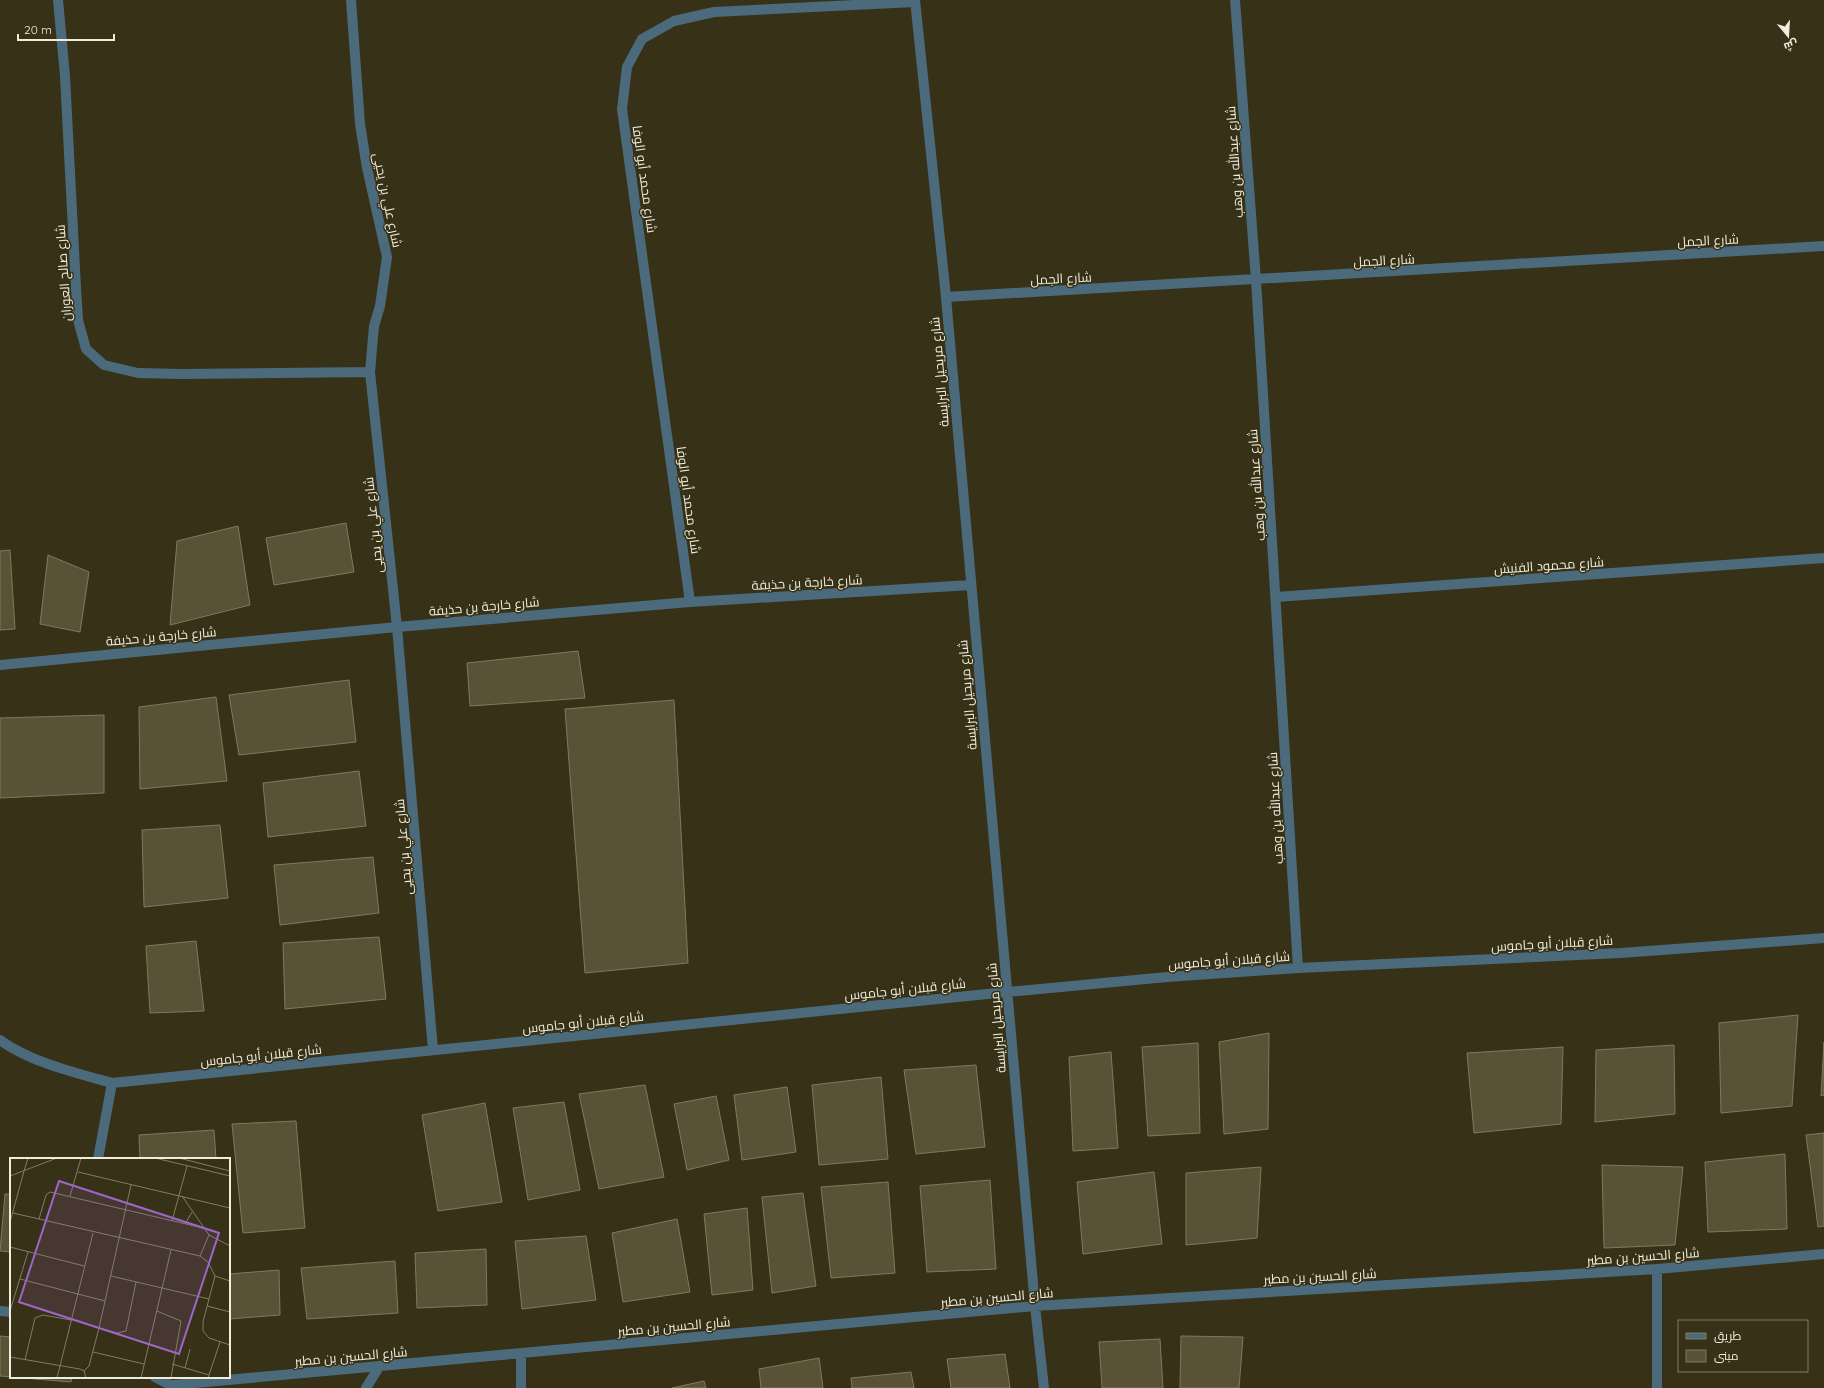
<svg xmlns="http://www.w3.org/2000/svg" width="1824" height="1388" font-family="Quicksand,Cairo,sans-serif">
<rect width="100%" height="100%" fill="#373117"/>
<path fill="#585237" stroke="#807a5d" d="M346 523 354 572 274 585 266 538Z
M238 526 250 605 170 625 177 541Z
M10 550 15 629 0 630V551Z
M48 555 89 572 80 632 40 624Z
M578 651 585 698 470 706 467 663Z
M349 680 356 742 239 755 229 695Z
M216 697 227 781 140 789 139 707Z
M674 700 688 963 585 973 565 709Z
M104 715V793L0 798V718Z
M359 771 366 826 268 837 263 783Z
M220 825 228 898 144 907 142 830Z
M373 857 379 913 280 925 274 865Z
M379 937 386 999 285 1009 283 943Z
M196 941 204 1011 150 1013 146 946Z
M1798 1015 1792 1106 1721 1113 1719 1023Z
M1269 1033 1268 1129 1224 1134 1219 1042Z
M1824 1042V1095L1821 1096Z
M1198 1043 1200 1133 1148 1136 1142 1047Z
M1674 1045 1675 1114 1595 1122 1596 1050Z
M1563 1047 1561 1124 1474 1133 1467 1053Z
M1111 1052 1118 1148 1073 1151 1069 1057Z
M976 1065 985 1147 916 1154 904 1070Z
M881 1077 888 1159 819 1165 812 1085Z
M645 1085 664 1177 599 1189 579 1094Z
M787 1087 796 1152 742 1160 734 1095Z
M716 1096 729 1160 687 1170 674 1104Z
M564 1102 580 1190 528 1200 513 1108Z
M485 1103 502 1202 438 1211 422 1115Z
M296 1121 305 1228 243 1233 232 1124Z
M214 1130 216 1159H140L139 1135Z
M1824 1133V1226L1818 1227 1806 1135Z
M1785 1154 1787 1229 1708 1232 1705 1162Z
M1602 1165 1683 1167 1675 1245 1604 1248Z
M1261 1167 1257 1238 1186 1245V1173Z
M1154 1172 1162 1244 1083 1254 1077 1182Z
M990 1180 996 1269 927 1272 920 1186Z
M888 1182 895 1273 831 1278 821 1187Z
M803 1193 816 1286 772 1293 762 1197Z
M5 1194H11V1252L0 1251Z
M747 1208 753 1290 712 1295 704 1214Z
M677 1219 690 1292 623 1302 612 1233Z
M586 1236 596 1300 522 1309 515 1241Z
M486 1249 487 1305 417 1308 415 1253Z
M395 1261 398 1313 307 1319 301 1268Z
M279 1270 280 1315 229 1319V1274Z
M0 1336 11 1337V1377H72L71 1382 0 1376Z
M1181 1336 1243 1337 1239 1388H1180Z
M1160 1339 1163 1388H1102L1099 1342Z
M1005 1354 1010 1388H951L947 1359Z
M819 1358 823 1388H761L759 1369Z
M911 1372 914 1388H852L851 1378Z
M704 1381 706 1388H672Z"/>
<g fill="none" stroke-linecap="round" stroke-linejoin="round">
<path stroke="#4b6b7c" stroke-width="10" d="M58 0 65 76 76 288 78 320 86 349 104 365 138 373 181 374 370 372
M351 0 360 124 367 168 387 257 380 306 374 326 370 372 397 627 433 1050
M915 0 946 297 1035 1306 1044 1388
M1235 0 1256 280 1298 968
M946 297 1824 246
M1276 597 1824 558
M690 602 622 109 627 67 642 39 674 21 714 12 915 2
M0 665 397 627 690 602 971 585
M0 1040C30 1062 76 1073 112 1083L1007 992 1167 977 1298 968 1621 953 1824 938
M98 1159 112 1083
M0 1311 11 1312
M521 1354V1388
M155 1377 176 1388
M173 1385 1035 1306 1657 1269 1824 1254
M366 1388 379 1367
M1657 1388V1269"/>
</g>
<g text-anchor="middle" stroke-width="3" stroke-linejoin="round" paint-order="stroke">
<g font-size="13" fill="#f0eddd" stroke="#373117">
<text transform="translate(1234 162) rotate(-94)" y="5">شارع عبدالله بن وهب</text>
<text transform="translate(645 179) rotate(82)" y="5">شارع محمد أبو الوفا</text>
<text transform="translate(388 200) rotate(78)" y="5">شارع علي بن يحيى</text>
<text transform="translate(1708 240) rotate(-3)" y="5">شارع الجمل</text>
<text transform="translate(1384 260) rotate(-3)" y="5">شارع الجمل</text>
<text transform="translate(63 273) rotate(-94)" y="5">شارع صالح العوران</text>
<text transform="translate(1061 278) rotate(-3)" y="5">شارع الجمل</text>
<text transform="translate(939 372) rotate(-95)" y="5">شارع مريحيل البرايسة</text>
<text transform="translate(1256 485) rotate(-94)" y="5">شارع عبدالله بن وهب</text>
<text transform="translate(689 500) rotate(82)" y="5">شارع محمد أبو الوفا</text>
<text transform="translate(373 525) rotate(-96)" y="5">شارع علي بن يحيى</text>
<text transform="translate(1549 565) rotate(-4)" y="5">شارع محمود الفنيش</text>
<text transform="translate(807 582) rotate(-3)" y="5">شارع خارجة بن حذيفة</text>
<text transform="translate(484 606) rotate(-5)" y="5">شارع خارجة بن حذيفة</text>
<text transform="translate(161 636) rotate(-5)" y="5">شارع خارجة بن حذيفة</text>
<text transform="translate(967 695) rotate(-95)" y="5">شارع مريحيل البرايسة</text>
<text transform="translate(1275 808) rotate(-93)" y="5">شارع عبدالله بن وهب</text>
<text transform="translate(403 847) rotate(-95)" y="5">شارع علي بن يحيى</text>
<text transform="translate(1552 943) rotate(-3)" y="5">شارع قبلان أبو جاموس</text>
<text transform="translate(1229 960) rotate(-4)" y="5">شارع قبلان أبو جاموس</text>
<text transform="translate(905 989) rotate(-6)" y="5">شارع قبلان أبو جاموس</text>
<text transform="translate(996 1018) rotate(-95)" y="5">شارع مريحيل البرايسة</text>
<text transform="translate(583 1022) rotate(-6)" y="5">شارع قبلان أبو جاموس</text>
<text transform="translate(261 1055) rotate(-6)" y="5">شارع قبلان أبو جاموس</text>
<text transform="translate(1643 1256) rotate(-4)" y="5">شارع الحسين بن مطير</text>
<text transform="translate(1320 1276) rotate(-3)" y="5">شارع الحسين بن مطير</text>
<text transform="translate(997 1297) rotate(-5)" y="5">شارع الحسين بن مطير</text>
<text transform="translate(674 1326) rotate(-5)" y="5">شارع الحسين بن مطير</text>
<text transform="translate(351 1356) rotate(-5)" y="5">شارع الحسين بن مطير</text>
</g>
</g>
<g transform="translate(10 1158)">
<rect width="220" height="220" fill="#373117"/>
<path fill="none" stroke="#817c66" stroke-width="1" d="M145 0 220 18M169 0 220 13M14 13 18 0M68 14 220 50M0 18 47 0M60 38 71 0M172 38 199 77 190 98M3 55 190 98 198 104 205 118 193 164V173L199 180 220 187M29 61 36 37 40 34 193 70M162 63 177 8M0 64 14 13M175 66 182 54M199 77 220 88M0 89 74 108M101 118 199 141M205 118 220 123M10 121 95 143M197 148 220 154M0 153 18 94M147 153 171 163 161 220M89 170 107 175 116 173 126 124M83 194 134 206M0 199 70 211 74 213 76 220M15 202 25 160 33 157 61 162M162 206 199 217M175 210 180 191M74 213 79 208 89 170 121 27M47 220 83 75M131 220 161 92M198 220 210 184"/>
<path fill="#9e66c8" fill-opacity="0.15" stroke="#9e66c8" stroke-width="2" d="M49 23 209 75 169 196 9 144Z"/>
<rect width="220" height="220" fill="none" stroke="#f0eddd" stroke-width="2"/>
</g>
<rect x="1678" y="1320" width="130" height="52" fill="#373117" stroke="#817c66"/>
<rect x="1686" y="1333" width="20" height="6" fill="#4b6b7c" stroke="#817c66"/>
<text x="1714" y="1340" font-size="12" fill="#f0eddd">طريق</text>
<rect x="1686" y="1350" width="20" height="12" fill="#585237" stroke="#817c66"/>
<text x="1714" y="1360" font-size="12" fill="#f0eddd">مبنى</text>
<g transform="translate(1788 36) rotate(162)" stroke="#373117" stroke-width="3" paint-order="stroke">
<path d="M0-3L7 15L0 10L-7 15Z" fill="#f0eddd"/>
<text y="-6" font-size="11" font-weight="bold" text-anchor="middle" fill="#f0eddd">ش</text>
</g>
<path d="M18 34v6h96v-6" fill="none" stroke="#f0eddd" stroke-width="2"/>
<text x="24" y="34" font-size="12" fill="#f0eddd" stroke="#373117" stroke-width="3" paint-order="stroke">20 m</text>
</svg>
